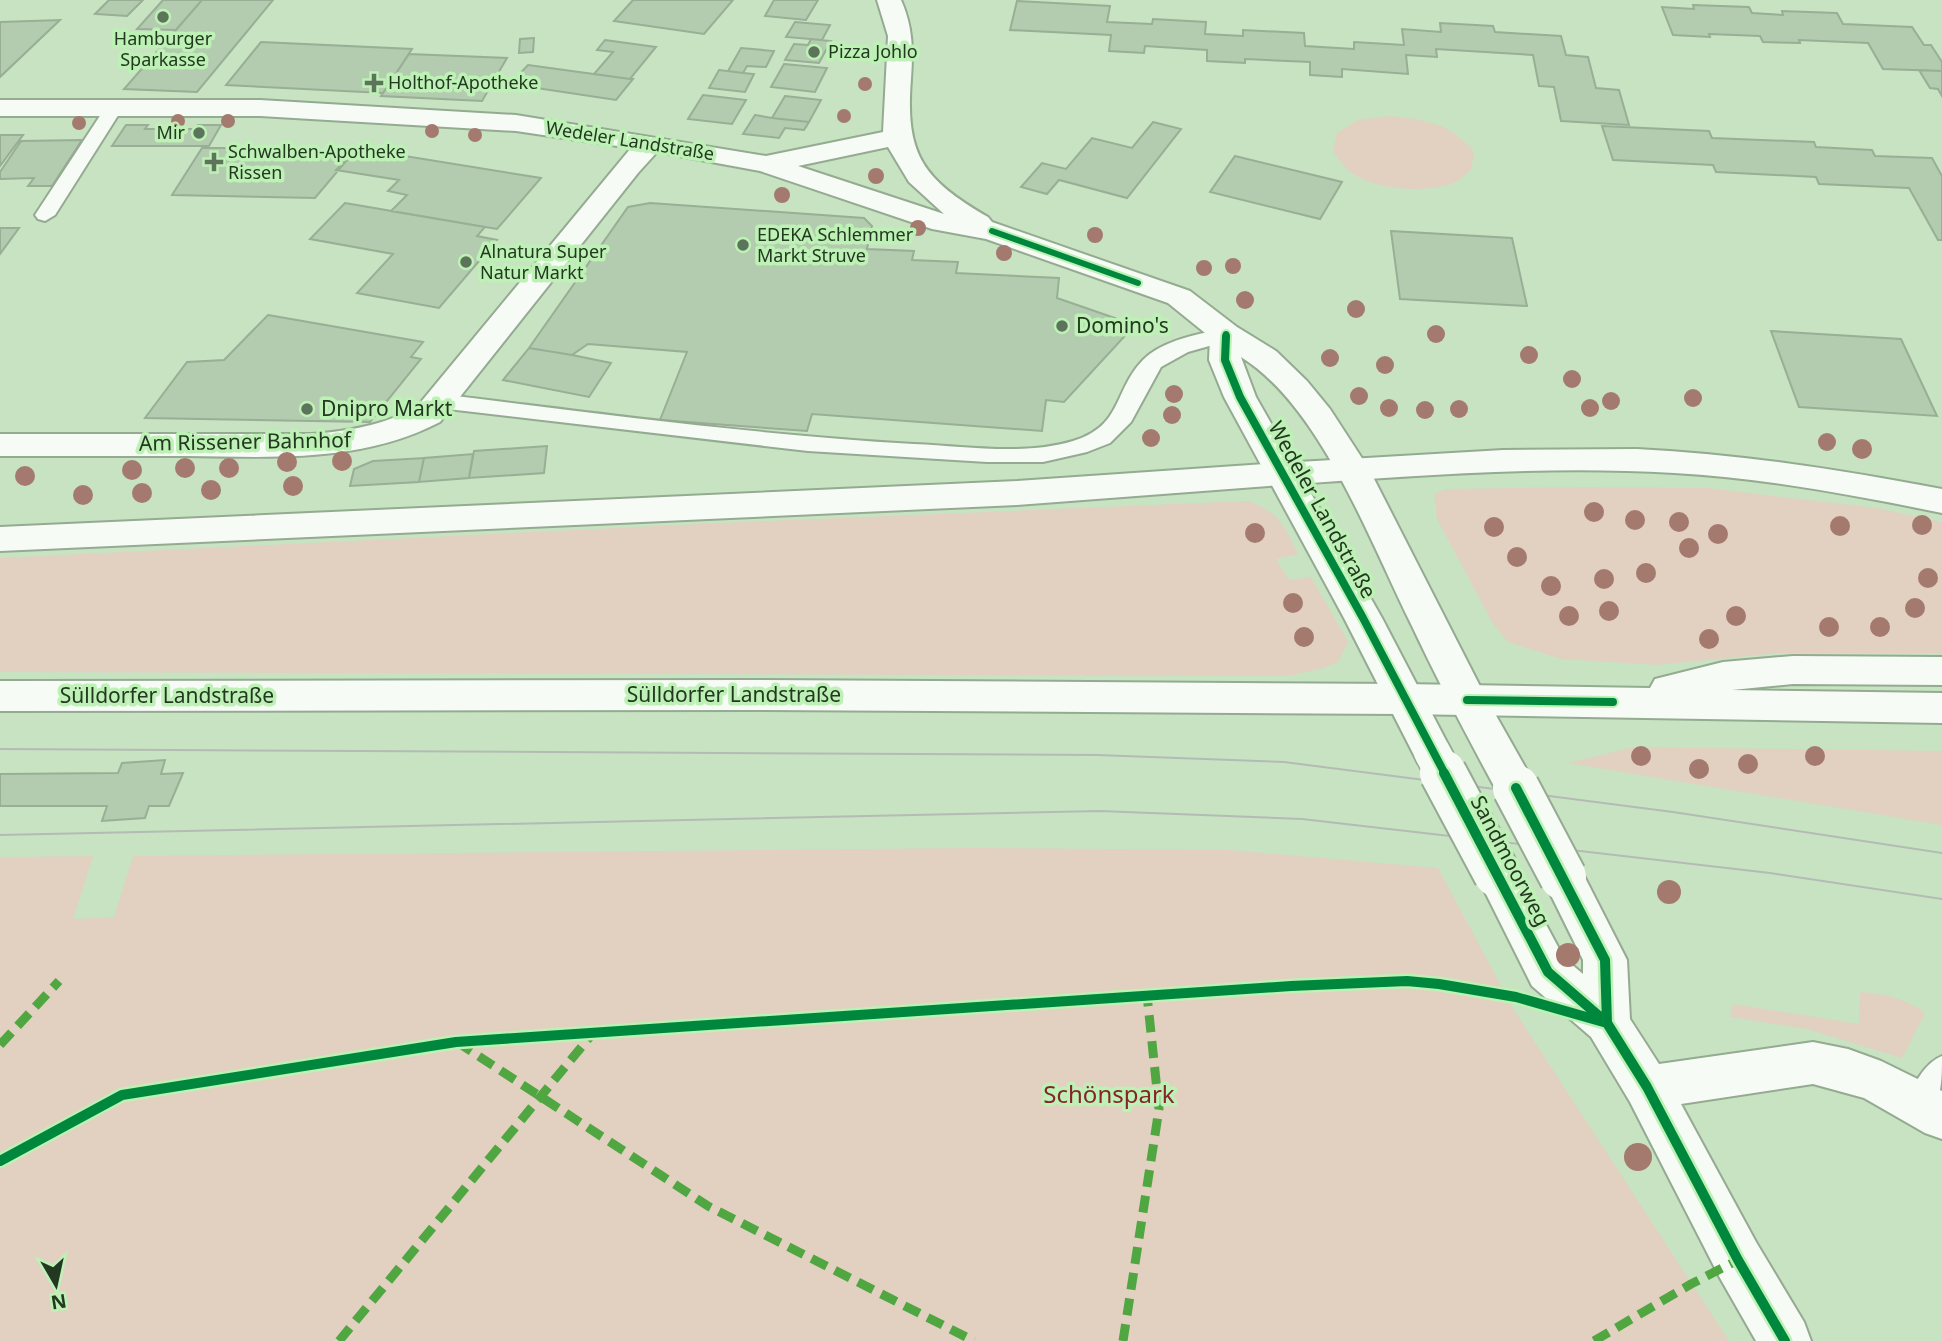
<svg xmlns="http://www.w3.org/2000/svg" width="1942" height="1341" font-family="'Noto Sans',sans-serif">
<rect width="100%" height="100%" fill="#c7e3c2"/>
<path fill="#e2d0c0" d="M1391 116C1426 120 1450 123 1474 152L1471 170C1466 174 1460 180 1453 183 1426 194 1369 190 1347 169 1342 164 1338 157 1333 151L1337 133 1358 120Z
M1582 487 1707 488 1876 508 1942 522V653H1778L1657 665 1561 659 1508 642 1492 622 1437 519 1434 494 1446 489Z
M1249 501C1280 513 1284 526 1298 554L1276 559 1289 580 1311 577 1348 642 1338 662 1320 669 1287 676 0 672V558L721 523Z
M1634 747 1942 751V825L1568 763Z
M974 848 1230 850 1438 868 1514 1010 1729 1341H0V857L93 856 73 919 114 917 133 856Z
M1860 992C1885 994 1905 998 1925 1013L1902 1058 1807 1029 1730 1017 1733 1004 1859 1024Z"/>
<path fill="#b3cbaf" stroke="#98ae95" stroke-width="2" d="M109 0H143L127 16 95 14Z
M163 0H202L176 30 137 29Z
M202 0H273L197 92 124 89Z
M633 0H733L704 34 614 21Z
M774 0H818L806 20 765 16Z
M1017 1 1110 6 1107 22 1152 24 1153 19 1206 22 1205 34 1243 36V30L1304 33 1305 46 1354 49V42L1404 45 1402 29 1441 32 1440 23 1493 26 1495 32 1561 36 1566 55 1588 57 1596 88 1619 90 1629 125 1561 121 1554 87 1539 86 1533 55 1436 49 1437 57 1406 55 1408 74 1342 69V77L1310 75V62L1245 59V63L1207 61V50L1145 46 1144 53 1109 51 1111 35 1010 30Z
M1693 5 1749 7 1752 13 1783 15 1782 11 1837 13 1843 24 1912 27 1924 45H1931L1942 62V71L1883 69 1868 43 1799 40 1800 43 1763 42 1760 36 1709 34 1710 37 1673 35 1662 7 1694 9Z
M60 20 0 77V22Z
M795 22 830 25 822 40 786 37Z
M534 38 533 52 519 53 520 39Z
M811 39 831 41 819 63 785 60 794 44 808 45Z
M605 40 656 47 630 79 594 74 613 52 597 50Z
M261 42 412 49 383 93 226 85Z
M741 48 774 51 766 67 747 66 743 73 728 71Z
M409 54 507 58 482 101 381 96Z
M784 64 827 68 815 92 771 87Z
M528 65 630 79H633L616 100 510 84Z
M719 70 743 73 754 74 745 92 709 88Z
M1919 70 1942 71V96L1938 89 1930 88Z
M703 95 746 100 732 124 688 119Z
M785 96 821 100 809 122 772 118Z
M755 115 772 118 809 122 804 130 785 128 779 138 743 134Z
M1153 122 1181 129 1127 198 1059 180 1047 194 1021 187 1042 163 1066 169 1092 138 1132 148Z
M126 125H148L145 129H195L198 125H221L209 146H112Z
M1602 126 1709 131 1712 138 1814 142 1816 147 1872 150 1875 156 1932 158 1942 176V240H1938L1909 188 1819 184 1816 177 1716 172 1713 165 1613 160Z
M0 135H23L0 166Z
M82 140 52 186H28L34 178 0 179V172L21 141Z
M202 148H222L353 153 315 198 172 195Z
M380 152 541 178 497 229 485 227 391 211 407 195 388 191 399 180 336 170 353 153Z
M1235 156 1342 182 1320 219 1210 192Z
M345 203 485 227 477 236 497 240 439 308 357 293 393 254 310 239Z
M650 203 864 218 872 226 867 249 914 251 912 260 958 262 956 273 1059 278 1057 298 1135 325 1064 402 1046 400 1042 431 812 414 807 431 660 420 687 352 588 344 572 355 529 348 628 207Z
M0 228H19L0 254Z
M1391 231 1512 238 1527 306 1400 299Z
M268 315 423 342 411 357 421 359 370 422 145 418 187 362 224 360Z
M1771 331 1901 339 1937 416 1799 407Z
M529 348 572 355 611 363 589 397 503 380Z
M547 446 544 473 469 478 474 451Z
M473 454 469 478 419 482 424 458Z
M424 458 419 482 350 486 354 469 373 461Z
M165 760 161 774 183 773 169 806H149L145 818 102 821 107 806H0V774L118 773 122 763Z"/>
<g fill="none" stroke-linecap="round" stroke-linejoin="round">
<defs>
<path id="lane" d="M115 101 124 106 55 215 45 221 38 219 35 215 109 102Z
M1226 328 1234 329 1237 334 1234 339 1188 352 1161 367 1131 422 1110 443 1087 452 1043 462H987L808 451 439 408 431 406 428 401 431 396 439 394C597 413 755 435 914 444 965 446 1023 456 1073 441 1123 426 1113 391 1143 360 1162 340 1200 334 1226 328Z
M1942 1056C1942 1082 1942 1108 1921 1119L1909 1115 1905 1104C1913 1086 1924 1063 1942 1056Z"/>
<path id="street" d="M877 0H901C913 27 913 50 911 79 905 155 923 179 988 217L992 222 1190 291 1237 327 1276 351 1307 381 1330 409 1369 469 1485 696 1537 788 1531 799 1516 804 1501 799C1470 742 1439 684 1411 624 1370 542 1321 407 1241 357L1256 397 1382 618 1452 752 1446 763 1432 768 1418 763 1344 618 1224 397 1209 360 1210 337 1168 303 986 239 932 229 760 171 657 152 638 173 440 422C361 463 274 457 188 456 125 456 63 456 0 456V434H312C350 431 382 425 416 408L631 148 516 131 260 116H0V100H260L516 115 766 156 883 132 888 36ZM888 147 909 182 944 214 798 166Z
M1497 856 1512 861 1564 958 1583 974V960L1542 877 1548 864 1563 859 1578 864 1627 960 1630 1019 1659 1064 1813 1042 1848 1049 1881 1061 1942 1091V1139L1925 1133 1864 1098 1813 1084 1681 1104 1756 1242 1804 1322 1811 1341H1756L1720 1278 1630 1102 1591 1037 1532 986 1476 874 1482 861Z"/>
<path id="primary" d="M1637 449C1740 454 1841 470 1942 489V513C1853 495 1764 478 1674 473 1543 465 1411 476 1281 485L1269 482 1264 474 1269 466 1281 463 1503 450Z
M1793 656 1942 657V685L1793 684 1732 690 1942 693V723L1403 714 1389 709 1383 699 1389 689 1403 684 1650 688 1655 679 1723 662Z"/>
<path id="highway" d="M1281 463 1293 466 1298 474 1293 482 1281 485 1017 505 0 551V527L1017 481Z
M762 680 1403 684 1417 689 1423 699 1417 709 1403 714 762 710 0 711V681Z"/>
</defs>
<use href="#lane" stroke="#94aa91" stroke-width="4"/>
<use href="#street" stroke="#94aa91" stroke-width="4"/>
<use href="#primary" stroke="#94aa91" stroke-width="4"/>
<use href="#highway" stroke="#94aa91" stroke-width="4"/>
<use href="#lane" fill="#f7fbf6" fill-rule="evenodd"/>
<use href="#street" fill="#f7fbf6" fill-rule="evenodd"/>
<use href="#primary" fill="#f7fbf6" fill-rule="evenodd"/>
<use href="#highway" fill="#f7fbf6" fill-rule="evenodd"/>
<path stroke="#b4bbb4" stroke-width="2" d="M0 749 1097 755 1284 762 1673 812 1942 853
M0 835 1100 811 1302 819 1770 873 1942 899"/>
<defs>
<path id="street-bridge-far1" d="M1432 752 1444 774"/>
<path id="street-bridge" d="M1443 773 1497 874
M1516 788 1563 877"/>
</defs>
<use href="#street-bridge-far1" stroke="#94aa91" stroke-width="39" stroke-linecap="butt"/>
<use href="#street-bridge" stroke="#94aa91" stroke-width="50" stroke-linecap="butt"/>
<use href="#street-bridge-far1" stroke="#f7fbf6" stroke-width="36"/>
<use href="#street-bridge" stroke="#f7fbf6" stroke-width="46"/>
<path stroke="#50a641" stroke-width="9" stroke-dasharray="17 9" stroke-linecap="butt" d="M457 1042 708 1206 974 1341
M0 1045 59 981
M339 1341 593 1033
M1123 1341 1159 1109 1147 995
M1594 1341 1691 1284 1738 1260"/>
<defs>
<path id="cycleway-far2" d="M992 231 1138 283
M1226 337V334"/>
<path id="cycleway-far1" d="M1226 336 1225 360 1240 397 1363 618 1445 774
M1467 700 1613 702"/>
<path id="cycleway" d="M1444 773 1548 972 1607 1023 1647 1087 1738 1260 1785 1341
M1516 788 1605 960 1607 1023
M0 1161 122 1095 456 1042 1291 986 1407 981 1439 984 1516 997 1607 1023"/>
</defs>
<use href="#cycleway-far2" stroke="#bdf1b5" stroke-width="10"/>
<use href="#cycleway-far1" stroke="#bdf1b5" stroke-width="12"/>
<use href="#cycleway" stroke="#bdf1b5" stroke-width="15"/>
<use href="#cycleway-far2" stroke="#00873e" stroke-width="6"/>
<use href="#cycleway-far1" stroke="#00873e" stroke-width="8"/>
<use href="#cycleway" stroke="#00873e" stroke-width="10"/>
</g>
<g fill="#a47a6f">
<circle cx="865" cy="84" r="7"/>
<circle cx="844" cy="116" r="7"/>
<circle cx="178" cy="121" r="7"/>
<circle cx="228" cy="121" r="7"/>
<circle cx="79" cy="123" r="7"/>
<circle cx="432" cy="131" r="7"/>
<circle cx="475" cy="135" r="7"/>
<circle cx="876" cy="176" r="8"/>
<circle cx="782" cy="195" r="8"/>
<circle cx="918" cy="228" r="8"/>
<circle cx="1095" cy="235" r="8"/>
<circle cx="1004" cy="253" r="8"/>
<circle cx="1233" cy="266" r="8"/>
<circle cx="1204" cy="268" r="8"/>
<circle cx="1245" cy="300" r="9"/>
<circle cx="1356" cy="309" r="9"/>
<circle cx="1436" cy="334" r="9"/>
<circle cx="1529" cy="355" r="9"/>
<circle cx="1330" cy="358" r="9"/>
<circle cx="1385" cy="365" r="9"/>
<circle cx="1572" cy="379" r="9"/>
<circle cx="1174" cy="394" r="9"/>
<circle cx="1359" cy="396" r="9"/>
<circle cx="1693" cy="398" r="9"/>
<circle cx="1611" cy="401" r="9"/>
<circle cx="1389" cy="408" r="9"/>
<circle cx="1590" cy="408" r="9"/>
<circle cx="1459" cy="409" r="9"/>
<circle cx="1425" cy="410" r="9"/>
<circle cx="1172" cy="415" r="9"/>
<circle cx="1151" cy="438" r="9"/>
<circle cx="1827" cy="442" r="9"/>
<circle cx="1862" cy="449" r="10"/>
<circle cx="342" cy="461" r="10"/>
<circle cx="287" cy="462" r="10"/>
<circle cx="185" cy="468" r="10"/>
<circle cx="229" cy="468" r="10"/>
<circle cx="132" cy="470" r="10"/>
<circle cx="25" cy="476" r="10"/>
<circle cx="293" cy="486" r="10"/>
<circle cx="211" cy="490" r="10"/>
<circle cx="142" cy="493" r="10"/>
<circle cx="83" cy="495" r="10"/>
<circle cx="1594" cy="512" r="10"/>
<circle cx="1635" cy="520" r="10"/>
<circle cx="1679" cy="522" r="10"/>
<circle cx="1922" cy="525" r="10"/>
<circle cx="1840" cy="526" r="10"/>
<circle cx="1494" cy="527" r="10"/>
<circle cx="1255" cy="533" r="10"/>
<circle cx="1718" cy="534" r="10"/>
<circle cx="1689" cy="548" r="10"/>
<circle cx="1517" cy="557" r="10"/>
<circle cx="1646" cy="573" r="10"/>
<circle cx="1928" cy="578" r="10"/>
<circle cx="1604" cy="579" r="10"/>
<circle cx="1551" cy="586" r="10"/>
<circle cx="1293" cy="603" r="10"/>
<circle cx="1915" cy="608" r="10"/>
<circle cx="1609" cy="611" r="10"/>
<circle cx="1569" cy="616" r="10"/>
<circle cx="1736" cy="616" r="10"/>
<circle cx="1829" cy="627" r="10"/>
<circle cx="1880" cy="627" r="10"/>
<circle cx="1304" cy="637" r="10"/>
<circle cx="1709" cy="639" r="10"/>
<circle cx="1641" cy="756" r="10"/>
<circle cx="1815" cy="756" r="10"/>
<circle cx="1748" cy="764" r="10"/>
<circle cx="1699" cy="769" r="10"/>
<circle cx="1669" cy="892" r="12"/>
<circle cx="1568" cy="955" r="12"/>
<circle cx="1638" cy="1157" r="14"/>
</g>
<g fill="#5c7459" stroke="#bdf1b5" stroke-width="2.5">
<circle cx="163" cy="17" r="7"/>
<circle cx="814" cy="52" r="7"/>
<path d="M370.5 72.5h7v7h7v7h-7v7h-7v-7h-7v-7h7z"/>
<circle cx="199" cy="133" r="7"/>
<path d="M210.5 151.5h7v7h7v7h-7v7h-7v-7h-7v-7h7z"/>
<circle cx="743" cy="245" r="7"/>
<circle cx="466" cy="262" r="7"/>
<circle cx="1062" cy="326" r="7"/>
<circle cx="307" cy="409" r="7"/>
</g>
<g text-anchor="middle" stroke-width="7" stroke-linejoin="round" paint-order="stroke">
<g font-size="18" fill="#233820" stroke="#bdf1b5" text-anchor="start">
<text x="163" y="45" text-anchor="middle">Hamburger<tspan x="163" dy="21">Sparkasse</tspan></text>
<text x="828" y="58">Pizza Johlo</text>
<text x="388" y="89">Holthof-Apotheke</text>
<text x="185" y="139" text-anchor="end">Mir</text>
<text x="228" y="158">Schwalben-Apotheke<tspan x="228" dy="21">Rissen</tspan></text>
<text x="757" y="241">EDEKA Schlemmer<tspan x="757" dy="21">Markt Struve</tspan></text>
<text x="480" y="258">Alnatura Super<tspan x="480" dy="21">Natur Markt</tspan></text>
</g>
<g font-size="18" fill="#233820" stroke="#bdf1b5">
<text transform="translate(630 141) rotate(9)" y="6">Wedeler Landstraße</text>
</g>
<g font-size="21" fill="#233820" stroke="#bdf1b5" text-anchor="start">
<text x="1076" y="333">Domino's</text>
<text x="321" y="416">Dnipro Markt</text>
</g>
<g font-size="21" fill="#233820" stroke="#bdf1b5">
<text transform="translate(245 442) rotate(-1)" y="7">Am Rissener Bahnhof</text>
<text transform="translate(1322 510) rotate(61)" y="7">Wedeler Landstraße</text>
<text x="734" y="702">Sülldorfer Landstraße</text>
<text x="167" y="703">Sülldorfer Landstraße</text>
<text transform="translate(1510 861) rotate(62)" y="7">Sandmoorweg</text>
</g>
<g font-size="24" fill="#87242b" stroke="#bdf1b5">
<text x="1109" y="1103">Schönspark</text>
</g>
</g>
<g transform="translate(56 1285) rotate(171)" stroke="#bdf1b5" stroke-width="5" paint-order="stroke">
<path d="M0-5L12 26L0 18L-12 26Z" fill="#233820"/>
<text y="-10" font-size="19" font-weight="bold" text-anchor="middle" fill="#233820">N</text>
</g>
</svg>
